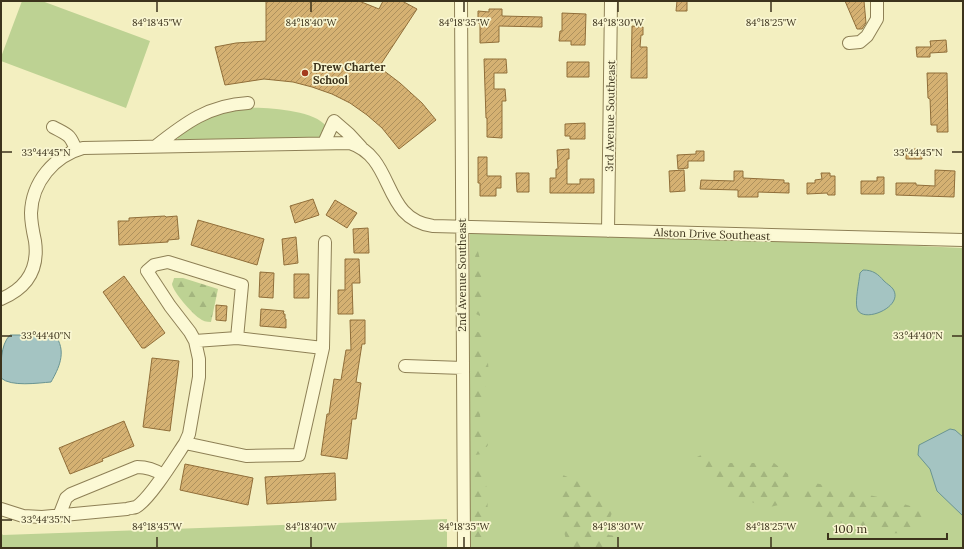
<svg xmlns="http://www.w3.org/2000/svg" width="964" height="549" font-family="Lora,serif">
<defs>
<pattern id="forest-firs" width="22" height="20" patternUnits="userSpaceOnUse"><rect width="22" height="20" fill="#bdd293"/><path d="M5 1l3.5 6h-7zM16 11l3.5 6h-7z" fill="#a3b57e"/></pattern>
<pattern id="building-hatch" width="6" height="6" patternUnits="userSpaceOnUse"><rect width="6" height="6" fill="#d5b172"/><path d="M-1 1l2-2M0 6l6-6M5 7l2-2" fill="none" stroke="#ae915d"/></pattern>
</defs>
<rect width="100%" height="100%" fill="#f3efc0"/>
<path fill="#bdd293" d="M22 1H42L150 41 126 108 1 61V57Z
M245 108C265 107 314 110 326 126L320 138 182 141 178 140 176 135 195 122 231 110Z
M470 226 963 248V548H468Z
M447 519V548H1V533L3 535Z"/>
<path fill="url(#forest-firs)" d="M475 238 481 264 482 297 480 316 476 314C473 298 475 283 475 267 476 257 474 248 475 238Z
M174 278H183L218 289 211 322C206 322 203 321 199 318 192 313 173 292 172 284 172 284 174 279 174 278Z
M475 331 481 333C485 345 490 363 488 376 486 388 480 400 480 412 480 423 484 435 488 445L482 454 475 455 471 449V355Z
M705 453 727 463H774L788 474 791 493 787 503 770 507 757 504 738 497 727 490 701 466 697 457Z
M478 470C480 472 483 475 484 478 491 496 486 529 484 548H471V480L474 472Z
M563 475 586 485 613 510 610 518 598 525 609 535 617 536 619 548H569C562 531 562 515 562 497 561 485 558 487 563 475Z
M815 483 887 499 917 508 923 517C917 523 909 531 900 533 882 536 822 520 808 507 805 504 803 498 802 493L806 485Z"/>
<path fill="#a4c4c2" stroke="#699492" d="M863 270C873 270 878 274 884 281 887 284 891 286 893 289 905 307 861 325 857 308 855 301 859 282 860 273Z
M10 335H45L57 338C66 353 59 368 51 382 38 383 11 387 1 378 1 365 0 345 10 335Z
M950 429 955 430 963 437V516L937 491 930 469 918 455 919 445Z"/>
<path fill="url(#building-hatch)" stroke="#906e39" d="M266 1H359L379 9 383 1H402L417 9 379 67 400 83 422 103 436 120 399 149 382 128 367 115 350 103 332 94 312 87 293 82 264 79 225 85 215 47 236 43 266 41Z
M677 1H687V11H676Z
M845 1H864L866 23 862 29H857Z
M489 9H502V16L542 17V27L499 26V42L480 43V23H478V11L489 12Z
M562 13 586 14 585 45H571V41H559L560 31H562Z
M632 26 643 27V35H641L640 47H647V78H631Z
M946 40 947 52 930 53V57H917L916 47H931L930 41Z
M484 59H506L507 73H494V89H505L506 101H502V138L487 137V118H486Z
M567 62H589V77H567Z
M927 73H947L948 132H937V125H931L930 99 928 98Z
M585 123V139H570V136H565V124Z
M569 149V159H567V184H580V179H594V193H550V178H556V169H558L557 150Z
M906 149H922V159H906Z
M696 151H704V161H688V168L678 169 677 155 696 154Z
M478 157H487V176H501V188H496V196H480V183H478Z
M684 170 685 191 670 192 669 171Z
M935 170 955 171 954 197 896 195V183H916V185L935 186Z
M734 171H743V178L784 180V183H789V193L758 192V197H738V190L700 189 701 180 734 181Z
M516 173H529V192H517Z
M821 173H830V176H835V195H828L827 193 807 194V183H815V180L822 179Z
M877 177H884V194H861V181H877Z
M313 199 319 215 295 223 290 206Z
M335 200 357 213 347 228 326 215Z
M165 216 166 217 177 216 179 239 168 240V242L119 245 118 221H129V218Z
M198 220 264 239 257 265 191 245Z
M368 228 369 253H354L353 229Z
M296 237 298 263 284 265 282 239Z
M345 259H359L360 283H352L353 314H338V290H345Z
M260 272 274 273 273 298 259 297Z
M294 274H309V298H294Z
M124 276 165 333 145 348H142L103 292Z
M216 305 227 306 226 321 216 320Z
M261 309 284 311 283 314H285V319H286V328L260 326Z
M350 320H365V344H362L356 382 361 383 356 419H352L347 459 321 455 327 414H329L334 379 341 380 346 350H351Z
M152 358 179 361 170 431 143 427Z
M124 421 134 446 102 459 103 461 70 474 59 448Z
M185 464 253 478 248 505 180 490Z
M335 473 336 500 267 504 265 477Z"/>
<g fill="none" stroke-linecap="round" stroke-linejoin="round">
<defs>
<path id="minor" d="M461 1 464 548
M849 43 860 42 867 36 877 19V1
M53 127C68 135 70 134 76 150
M324 143 334 121 349 134 361 147
M156 146C185 123 209 105 248 103
M608 231 611 1
M1 299C27 288 39 269 35 241 33 232 31 223 31 213 32 182 54 156 83 148L350 143C396 158 381 219 433 226L963 240
M195 341 190 332 170 306 147 271 154 265 168 262 242 285 237 338
M405 366 463 368
M185 443 189 434 199 377V359L195 341 237 338 323 348
M1 509 23 516 42 517 127 509C129 508 133 508 136 507 150 499 175 458 185 443L246 456 299 455 323 348 325 242
M59 516 66 498 71 494 137 467C147 467 154 469 163 475"/>
</defs>
<use href="#minor" stroke="#8e8056" stroke-width="14"/>
<use href="#minor" stroke="#fcf9d5" stroke-width="12"/>
</g>
<path fill="none" stroke="#3c331c" stroke-width="1.5" d="M157 2V12M311 2V12M464 2V12M618 2V12M771 2V12M2 152H12M952 152H962M2 336H12M952 336H962M2 520H12M157 537V547M311 537V547M464 537V547M618 537V547M771 537V547"/>
<circle fill="#a43b1f" stroke="#f9f6d1" stroke-width="1.5" cx="305" cy="73" r="4"/>
<g text-anchor="middle" stroke-width="3.5" stroke-linejoin="round" paint-order="stroke">
<g font-size="11" font-weight="bold" fill="#3c331c" stroke="#f9f6d1" text-anchor="start">
<text x="313" y="71">Drew Charter<tspan x="313" dy="13">School</tspan></text>
</g>
<g font-size="11" fill="#3c331c" stroke="#f9f6d1">
<text transform="translate(610 116) rotate(-89)" y="4">3rd Avenue Southeast</text>
<text transform="translate(712 234) rotate(2)" y="4">Alston Drive Southeast</text>
<text transform="translate(462 275) rotate(-90)" y="4">2nd Avenue Southeast</text>
</g>
</g>
<g font-size="10" text-anchor="middle" fill="#3c331c" stroke="#f9f6d1" stroke-width="3.5" stroke-linejoin="round" paint-order="stroke">
<text x="157" y="26">84°18'45"W</text>
<text x="311" y="26">84°18'40"W</text>
<text x="464" y="26">84°18'35"W</text>
<text x="618" y="26">84°18'30"W</text>
<text x="771" y="26">84°18'25"W</text>
<text x="46" y="156">33°44'45"N</text>
<text x="918" y="156">33°44'45"N</text>
<text x="46" y="339">33°44'40"N</text>
<text x="918" y="339">33°44'40"N</text>
<text x="46" y="523">33°44'35"N</text>
<text x="157" y="530">84°18'45"W</text>
<text x="311" y="530">84°18'40"W</text>
<text x="464" y="530">84°18'35"W</text>
<text x="618" y="530">84°18'30"W</text>
<text x="771" y="530">84°18'25"W</text>
</g>
<rect width="964" height="549" fill="none" stroke="#3c331c" stroke-width="4"/>
<path d="M828 533v6h119v-6" fill="none" stroke="#3c331c" stroke-width="2"/>
<text x="834" y="533" font-size="12" fill="#3c331c" stroke="#f9f6d1" stroke-width="3" paint-order="stroke">100 m</text>
</svg>
